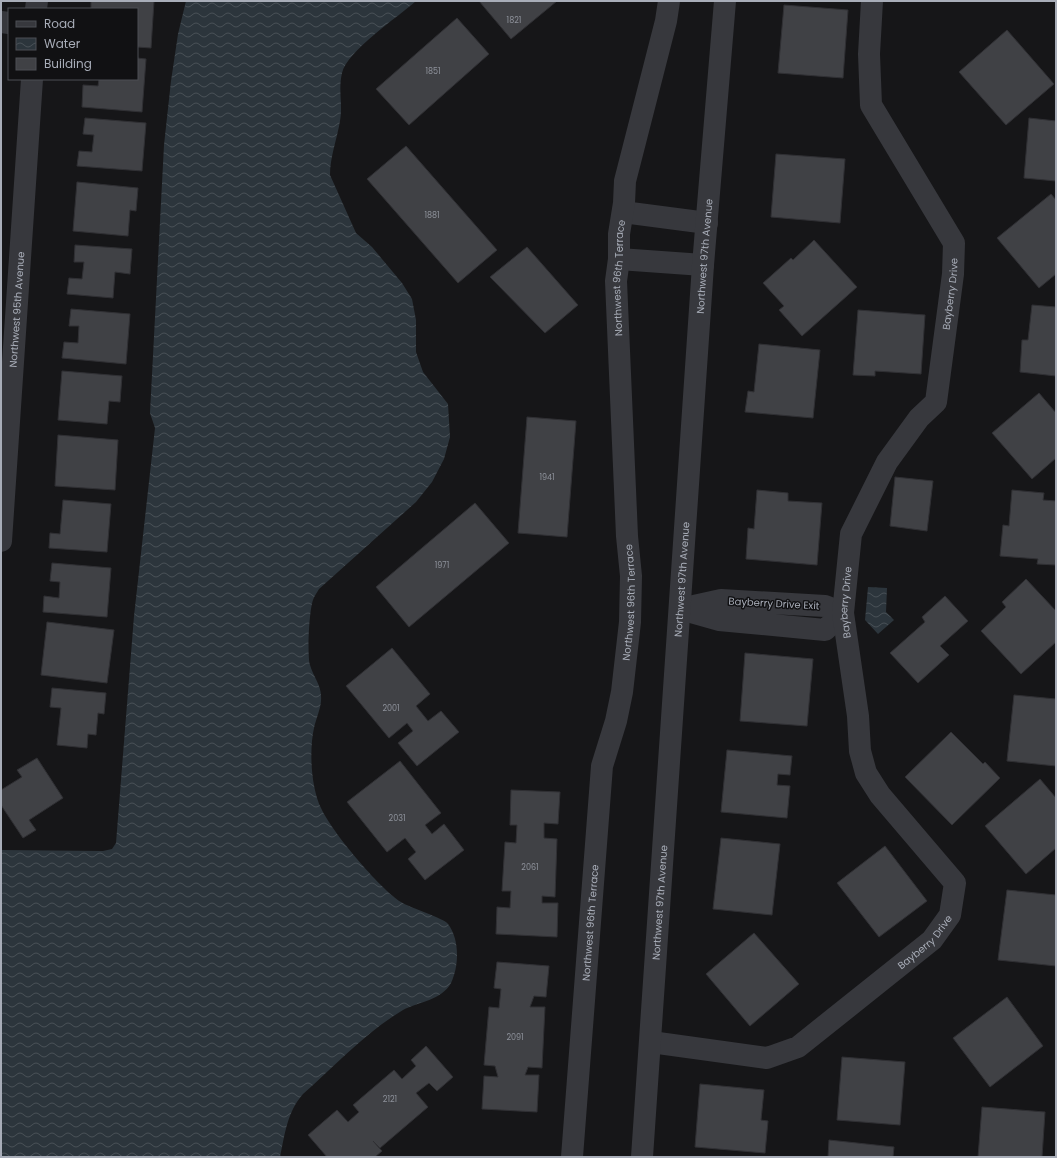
<svg xmlns="http://www.w3.org/2000/svg" width="1057" height="1158" font-family="Poppins,sans-serif">
<defs>
<pattern id="water-waves" width="16" height="10" patternUnits="userSpaceOnUse"><rect width="16" height="10" fill="#2c353c"/><path d="M0 5q4-4 8 0t8 0" fill="none" stroke="#485056"/></pattern>
</defs>
<rect width="100%" height="100%" fill="#161618"/>
<path fill="url(#water-waves)" d="M186 1H416C398 17 347 51 342 73 338 90 343 104 340 121 337 139 330 157 330 175L356 233 372 247 402 283 412 299 416 320V352L423 372 448 404 450 437 444 459 432 482 416 502 319 589C317 593 314 596 313 600 309 611 307 655 310 665 313 676 321 685 321 696 322 707 316 718 314 728 309 750 311 788 321 808 331 831 380 889 401 902 410 908 444 918 448 924 460 940 459 966 451 983 442 1000 418 1002 403 1010 366 1032 335 1066 303 1094 287 1112 285 1134 280 1157H1V850L103 851 112 849 116 843 134 616 155 428 150 413 164 145 171 81 178 34Z
M868 587 887 588 886 612 894 620 878 634 865 620Z"/>
<path fill="#404145" stroke="#303034" d="M91 1H154L151 48 137 47V9H91Z
M479 1H557L511 39Z
M784 5 848 10 843 78 778 73Z
M457 18 489 54 409 125 376 89Z
M1007 30 1054 84 1006 125 959 72Z
M137 58 146 59 142 112 82 107 83 85 98 86 99 79H94H137Z
M85 118 146 123 142 171 77 166 79 151 92 152 94 135 83 134Z
M1029 118 1056 121V181L1024 178Z
M406 146 497 250 458 283 367 179Z
M776 154 845 159 840 223 771 217Z
M77 182 138 188 136 211 130 210 128 236 73 231Z
M1051 194 1056 200V274L1039 288 997 238Z
M814 240 857 287 802 336 779 310 784 306 763 283 791 258 793 260Z
M75 245 132 249 130 274 115 272 113 298 67 294 69 278 82 279 84 262H74Z
M527 247 578 305 545 333 490 277Z
M1032 305 1056 307V376L1020 372 1022 340H1028Z
M71 309 130 314 126 364 62 358 64 342 78 343 79 326H69Z
M858 310 925 315 921 374 875 371V376L853 375Z
M759 344 820 350 813 418 745 412 748 391 754 392Z
M62 371 122 376 120 402 109 401 107 424 58 420Z
M1039 393 1056 413V458L1032 479 992 433Z
M527 417 576 421 567 537 518 533Z
M58 435 118 440 115 490 55 486Z
M895 477 933 481 927 531 890 526Z
M757 490 788 493V501L822 503 817 565 746 559 748 528 754 529Z
M1012 490 1044 493 1043 500 1056 501V565L1037 564 1038 559 1000 556 1003 525 1009 526Z
M63 500 111 504 107 552 49 548 50 533 60 534Z
M475 503 509 543 409 627 376 587Z
M52 563 111 568 107 617 43 612 44 596 59 598 60 582 50 581Z
M1026 579 1056 611V642L1021 674 981 631 1006 607 1002 602Z
M945 596 968 621 940 646 949 655 918 683 890 653 925 622 922 617Z
M47 622 114 630 107 683 41 675Z
M392 648 430 694 416 706 428 721 441 711 459 732 417 766 398 743 413 731 407 723 389 738 346 686Z
M745 653 813 659 807 726 740 721Z
M52 688 106 693 104 714 98 713 96 735 88 734 87 748 57 745 61 708 50 707Z
M1014 695 1056 699V766L1007 761Z
M951 732 983 764 985 762 1000 778 952 825 905 777Z
M727 750 792 756 790 775 778 774 777 785 790 786 787 818 721 812Z
M37 758 63 798 29 820 36 830 23 838 1 805V790L22 777 17 770Z
M400 761 441 813 425 825 432 834 444 824 464 850 425 880 408 859 416 852 405 838 387 852 347 802Z
M1040 779 1056 798V848L1026 874 985 826Z
M511 790 560 792 558 824 544 823V838L557 839 555 897 542 896V903H558L557 937 496 934 497 907 510 908 511 891H502L505 842 516 843 517 825H510Z
M721 838 780 844 772 915 713 909Z
M885 846 927 901 879 937 837 883Z
M1007 890 1056 895V966L998 960Z
M754 933 799 984 750 1026 706 974Z
M497 962 549 966 546 997 534 996 530 1007H545L542 1068 528 1067 525 1075H539L537 1112 482 1109 484 1076 498 1077 495 1066 484 1065 489 1007 499 1008 501 989 494 988Z
M1007 997 1043 1046 990 1087 953 1038Z
M426 1046 453 1077 437 1091 429 1083 416 1093 428 1107 380 1148 373 1141 382 1151 375 1157H327L308 1135 337 1110 348 1122 359 1112 353 1105 394 1070 402 1079 416 1066 411 1060Z
M842 1057 905 1062 900 1125 837 1120Z
M700 1084 764 1090 761 1120 768 1121 765 1153 695 1147Z
M982 1107 1045 1112 1042 1157H978Z
M829 1140 894 1147 893 1157H828Z"/>
<g fill="none" stroke-linecap="round" stroke-linejoin="round">
<g stroke="#37383d" stroke-width="22">
<path d="M36 9 37 1"/>
<path d="M1 22 9 23"/>
<path d="M623 212 707 223"/>
<path d="M619 259 703 265"/>
<path id="s1" d="M1 541 32 79"/>
<path d="M721 600 825 606 843 613 825 630 719 620 680 609Z"/>
<path id="s2" d="M651 1042 767 1058 798 1047 932 940 950 915 955 883 880 795 866 773 860 751 858 716 843 613 851 534 887 462 919 418 936 402 953 274 954 243 871 105 869 54 872 1"/>
<path id="s3" d="M572 1157 602 766 616 721 622 692 630 622 631 576 627 536 616 281 619 259V234L624 203 625 181 666 21 669 1"/>
<path id="s4" d="M642 1157 703 265 725 1"/>
</g>
</g>
<g text-anchor="middle" stroke-width="3" stroke-linejoin="round" paint-order="stroke">
<g font-size="8" fill="#8e929b">
<text x="514" y="23">1821</text>
<text x="433" y="74">1851</text>
<text x="432" y="218">1881</text>
<text x="547" y="480">1941</text>
<text x="442" y="568">1971</text>
<text x="391" y="711">2001</text>
<text x="397" y="821">2031</text>
<text x="530" y="870">2061</text>
<text x="515" y="1040">2091</text>
<text x="390" y="1102">2121</text>
</g>
<g font-size="10" fill="#a8adb8" stroke="#111113">
<text dy="4" stroke="none"><textPath href="#s4" startOffset="903">Northwest 97th Avenue</textPath></text>
<text dy="4" stroke="none"><textPath href="#s3" startOffset="884">Northwest 96th Terrace</textPath></text>
<text dy="4" stroke="none"><textPath href="#s2" startOffset="1035">Bayberry Drive</textPath></text>
<text dy="4" stroke="none"><textPath href="#s1" startOffset="232">Northwest 95th Avenue</textPath></text>
<text dy="4" stroke="none"><textPath href="#s4" startOffset="579">Northwest 97th Avenue</textPath></text>
<text dy="4" stroke="none"><textPath href="#s3" startOffset="559">Northwest 96th Terrace</textPath></text>
<text dy="4" stroke="none"><textPath href="#s2" startOffset="699">Bayberry Drive</textPath></text>
<text transform="translate(774 603) rotate(3)" y="4">Bayberry Drive Exit</text>
<text dy="4" stroke="none"><textPath href="#s4" startOffset="255">Northwest 97th Avenue</textPath></text>
<text dy="4" stroke="none"><textPath href="#s3" startOffset="235">Northwest 96th Terrace</textPath></text>
<text dy="4" stroke="none"><textPath href="#s2" startOffset="315">Bayberry Drive</textPath></text>
</g>
</g>
<rect width="1057" height="1158" fill="none" stroke="#a8adb8" stroke-width="4"/>
<rect x="8" y="8" width="130" height="72" fill="#111113" stroke="#4d4f55"/>
<rect x="16" y="21" width="20" height="6" fill="#37383d" stroke="#4d4f55"/>
<text x="44" y="28" font-size="12" fill="#a8adb8">Road</text>
<rect x="16" y="38" width="20" height="12" fill="url(#water-waves)" stroke="#4d4f55"/>
<text x="44" y="48" font-size="12" fill="#a8adb8">Water</text>
<rect x="16" y="58" width="20" height="12" fill="#404145" stroke="#4d4f55"/>
<text x="44" y="68" font-size="12" fill="#a8adb8">Building</text>
</svg>
